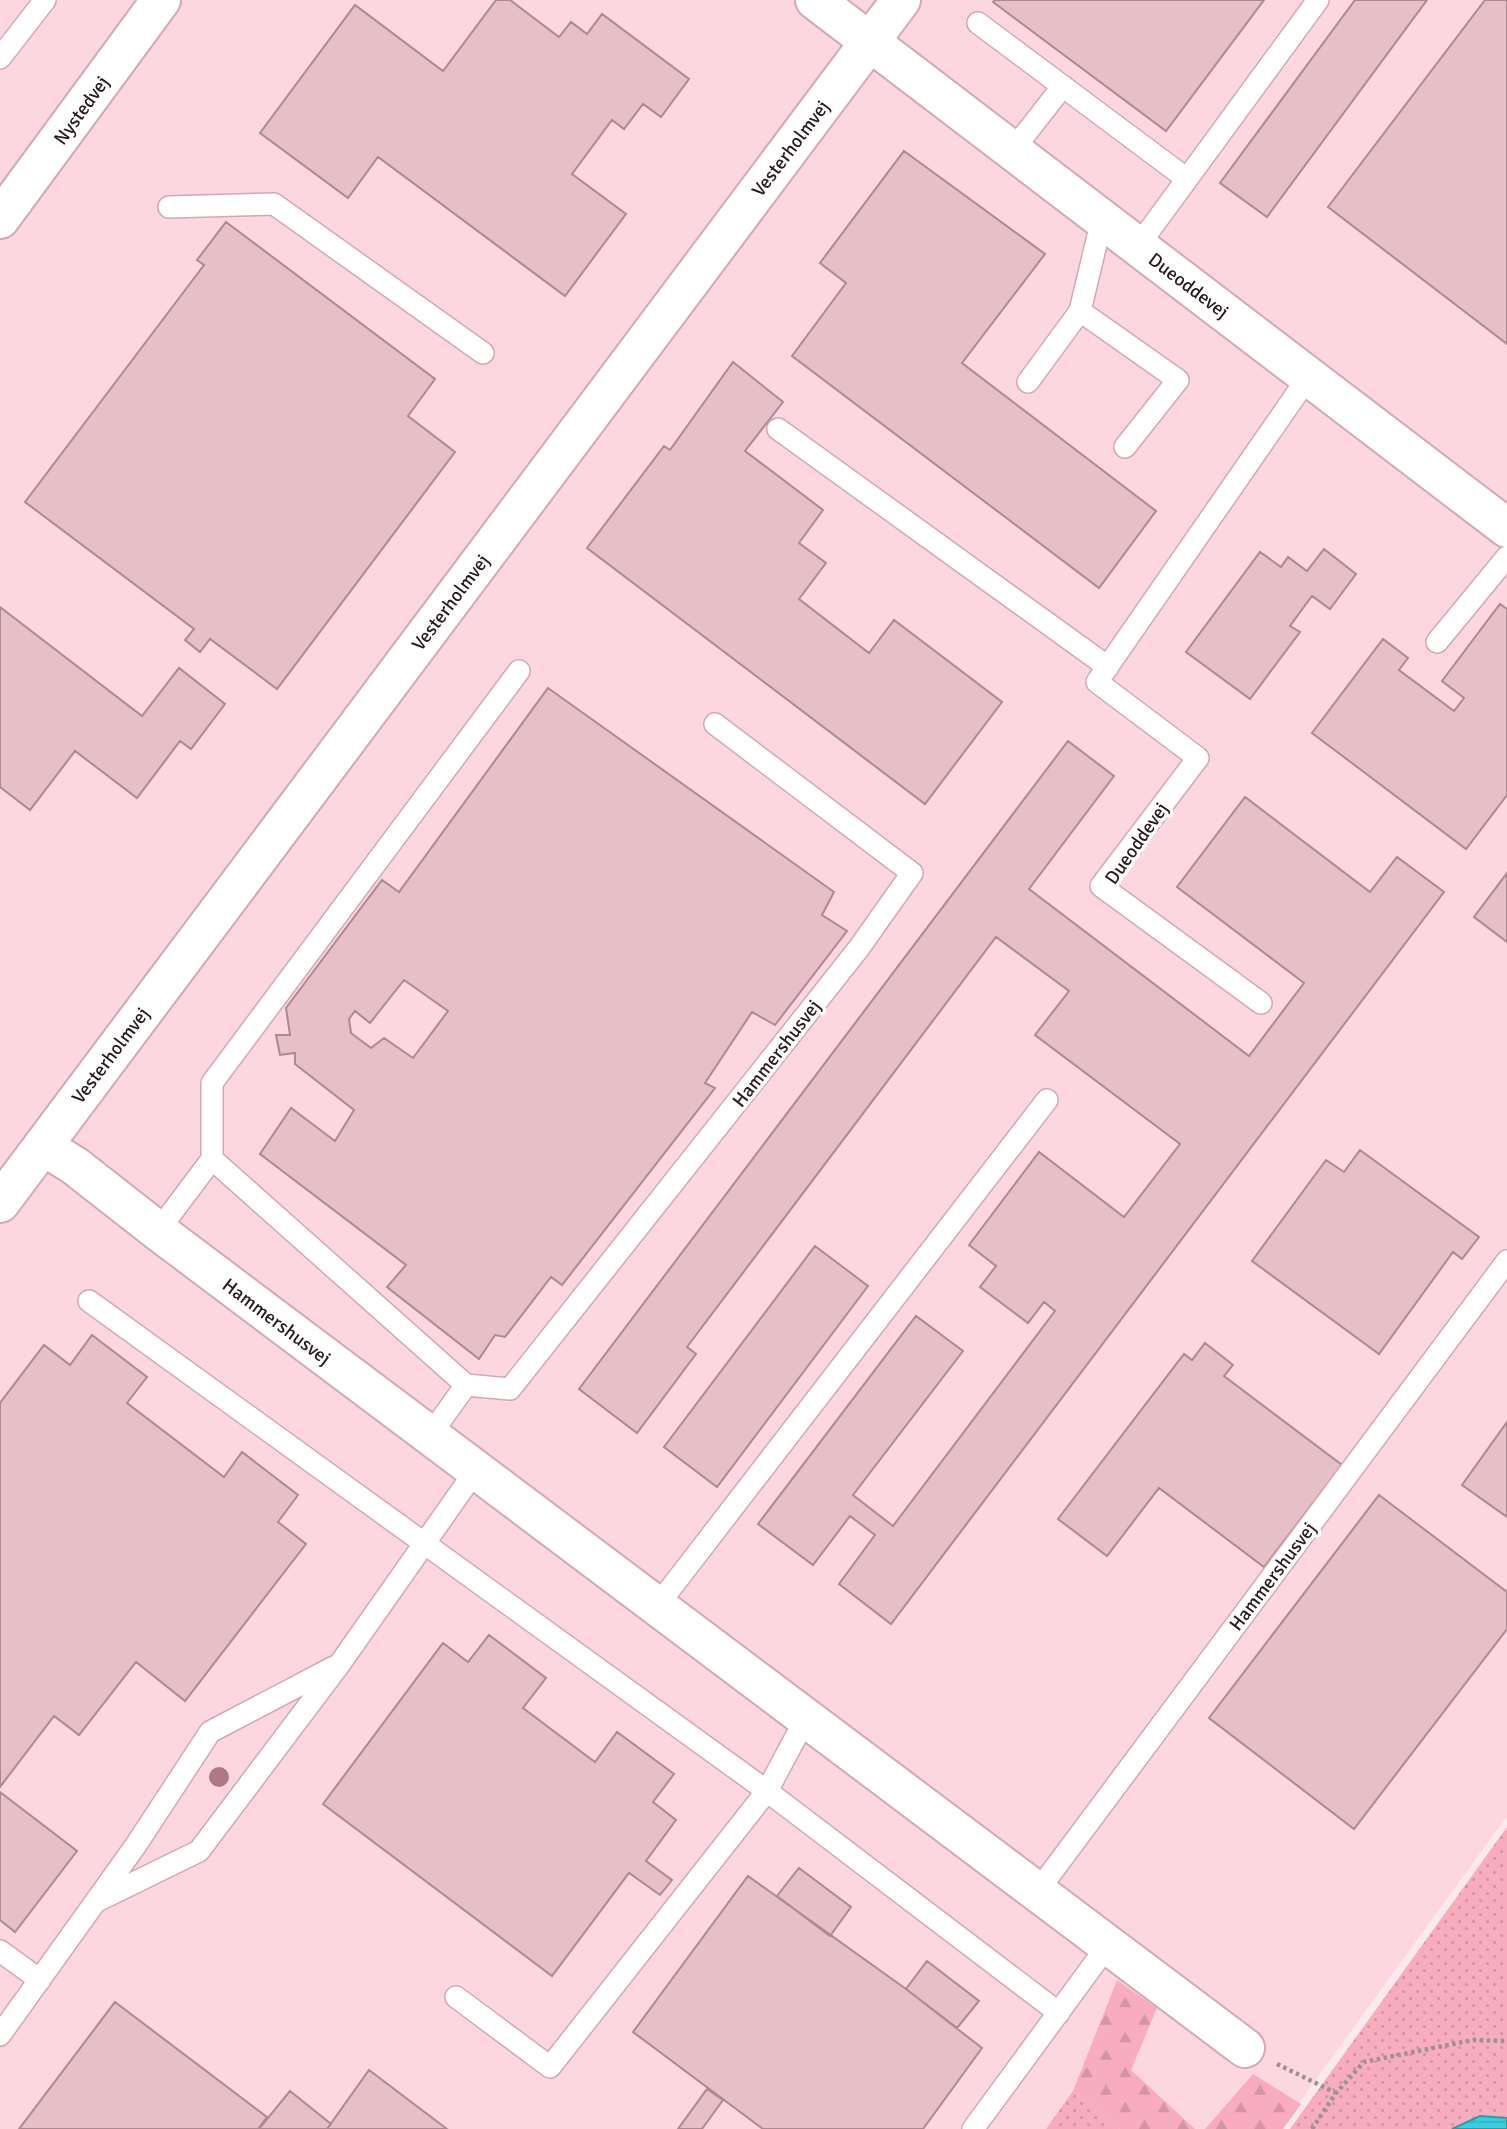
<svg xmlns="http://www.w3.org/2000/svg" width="1507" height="2129" font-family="Signika,sans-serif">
<defs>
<pattern id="grass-dots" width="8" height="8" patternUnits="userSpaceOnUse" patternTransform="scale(1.75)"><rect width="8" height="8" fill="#f8adbe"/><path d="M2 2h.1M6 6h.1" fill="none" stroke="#d594a3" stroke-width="1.8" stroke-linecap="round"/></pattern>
<pattern id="forest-firs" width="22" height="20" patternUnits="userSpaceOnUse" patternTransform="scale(1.75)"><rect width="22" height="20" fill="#f8adbe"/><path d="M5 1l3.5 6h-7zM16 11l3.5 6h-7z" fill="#d594a3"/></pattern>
<pattern id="water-rules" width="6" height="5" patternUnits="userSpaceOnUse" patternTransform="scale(1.75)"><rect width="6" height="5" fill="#38d0e1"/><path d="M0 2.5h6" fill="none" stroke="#31b2c0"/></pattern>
</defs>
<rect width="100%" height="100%" fill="#faeaed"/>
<path fill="#fdd7df" d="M0 0H1507V1816L1280 2129H0Z"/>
<path fill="url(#grass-dots)" d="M1507 1827V2129H1290Z
M1073 2091 1120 2129H1046Z"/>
<path fill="url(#forest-firs)" d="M1117 1980 1157 2008 1131 2070 1195 2129H1120L1073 2091Z
M1253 2074 1301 2104 1283 2129H1205Z"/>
<path fill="url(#water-rules)" stroke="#3399a6" stroke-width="2" d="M1480 2116 1507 2118V2129H1452Z"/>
<path fill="#e6bfc7" stroke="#ad8991" stroke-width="2" fill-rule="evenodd" d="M496 0H510L559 37 571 22 587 34 602 14 689 79 661 117 643 104 624 129 612 120 572 174 626 214 565 296 378 157 348 198 260 133 355 5 443 71Z
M995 0H1264L1166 131 993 2Z
M1355 0H1427L1267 217 1220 183Z
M1485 0H1507V344L1328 207Z
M904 151 1045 254 962 363 1156 511 1099 588 792 356 846 283 820 263Z
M226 222 435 379 408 416 455 452 277 689 210 639 200 652 185 640 194 629 25 502 204 265 197 260Z
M733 362 783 402 745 451 823 510 799 543 826 563 799 599 869 653 894 620 1002 702 925 804 587 548 664 446 670 450Z
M1324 549 1356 574 1330 609 1312 596 1290 626 1300 632 1250 699 1186 652 1260 552 1281 567 1288 557 1307 571Z
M1500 604 1507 609V795L1466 849 1312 733 1383 639 1408 658 1399 670 1454 711 1464 698 1442 681Z
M0 607 142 716 179 668 225 704 191 749 180 741 137 798 75 751 30 810 0 787Z
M548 688 834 892 822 915 847 931 775 1025 752 1012 705 1083 715 1088 562 1285 551 1277 505 1337 495 1335 479 1359 387 1287 406 1265 260 1154 291 1108 335 1141 354 1110 295 1064V1053L280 1055 276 1035H290L286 1008 382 880 399 892ZM404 980 448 1011 413 1058 384 1038 371 1048 351 1033 349 1019 355 1011 370 1023Z
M1068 741 1114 776 1029 889 1249 1056 1304 983 1177 887 1245 797 1370 892 1397 857 1444 892 891 1624 839 1584 875 1535 850 1516 813 1565 758 1524 916 1316 963 1351 853 1495 893 1526 1055 1311 1044 1302 1028 1323 980 1287 996 1266 969 1245 1039 1152 1124 1217 1180 1144 1035 1035 1069 991 996 937 687 1347 696 1354 637 1433 579 1389Z
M1507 873V942L1474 917Z
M1360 1150 1479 1237 1462 1259 1453 1252 1379 1354 1252 1261 1326 1160 1344 1172Z
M815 1246 868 1286 717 1487 664 1447Z
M92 1335 147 1377 127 1403 224 1477 242 1452 298 1495 278 1522 306 1544 185 1701 136 1662 79 1735 54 1716 0 1787V1403L44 1345 70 1365Z
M1205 1343 1233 1365 1224 1376 1342 1465 1264 1567 1159 1488 1107 1556 1058 1519 1184 1354 1192 1360Z
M1507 1422V1517L1462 1485Z
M1379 1495 1507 1592V1629L1354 1829 1209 1718Z
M489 1635 546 1678 523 1708 595 1762 617 1732 674 1774 653 1802 676 1820 646 1861 672 1880 660 1895 629 1873 552 1976 323 1804 443 1643 468 1662Z
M0 1792 77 1851 15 1932 0 1920Z
M799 1868 851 1907 830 1936 777 1896Z
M748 1876 906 1989 982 2048 923 2129H763L633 2032Z
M927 1961 979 2001 957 2028 906 1989Z
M115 2002 267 2117 258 2129H19Z
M369 2070 447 2129H327Z
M707 2089 723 2100 702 2129H678Z
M290 2091 331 2124 327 2129H259Z"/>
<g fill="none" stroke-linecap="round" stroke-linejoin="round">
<defs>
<path id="lane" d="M978 23 1187 179
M0 58 45 0
M1012 151 1063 86
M169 207 274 204 483 353
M1138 246 1318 0
M1080 311 1178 380 1125 447
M1028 382 1080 311 1102 219
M778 429 1108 667
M1437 642 1507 557
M1261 1003 1101 886 1198 758 1097 682 1309 376
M212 1159 466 1385 430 1435
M158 1231 212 1159V1083L519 671
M89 1301 767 1791 1059 2013
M466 1385 510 1389 859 948 912 873 715 724
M657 1606 1047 1100
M1037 1892 1507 1261
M97 1901 199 1851 339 1665 476 1470
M0 1951 40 1980
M456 1997 550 2067 767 1791 806 1718
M0 2035 136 1845 210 1732 334 1667
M973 2129 1108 1945"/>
<path id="street" d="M815 0 1507 528
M0 219 161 0
M43 1146 75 1166 158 1231 1245 2048"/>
<path id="secondary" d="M0 1203 901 0"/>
</defs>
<use href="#lane" stroke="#d0aab2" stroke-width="24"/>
<use href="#street" stroke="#d0aab2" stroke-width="42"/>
<use href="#secondary" stroke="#d0aab2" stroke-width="42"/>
<path stroke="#9f9093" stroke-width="4.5" stroke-dasharray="3.5 3.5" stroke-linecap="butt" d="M1277 2064 1336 2093
M1312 2129 1336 2093 1364 2062 1473 2040 1507 2041"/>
<use href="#lane" stroke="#fff" stroke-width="21"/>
<use href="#street" stroke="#fff" stroke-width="38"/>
<use href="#secondary" stroke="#fff" stroke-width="38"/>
</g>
<circle fill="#af788a" cx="219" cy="1777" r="10"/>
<g text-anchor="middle" stroke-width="7" stroke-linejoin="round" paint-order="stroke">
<g font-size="19" fill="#27191c" stroke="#fff">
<text transform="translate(81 110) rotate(-54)" y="7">Nystedvej</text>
<text transform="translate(790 148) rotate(-53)" y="7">Vesterholmvej</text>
<text transform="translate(1189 285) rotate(37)" y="7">Dueoddevej</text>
<text transform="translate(450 602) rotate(-53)" y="7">Vesterholmvej</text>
<text transform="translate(1136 843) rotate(-55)" y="7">Dueoddevej</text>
<text transform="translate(776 1053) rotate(-52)" y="7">Hammershusvej</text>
<text transform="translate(110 1055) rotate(-53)" y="7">Vesterholmvej</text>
<text transform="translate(277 1321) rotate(37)" y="7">Hammershusvej</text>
<text transform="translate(1272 1576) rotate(-53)" y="7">Hammershusvej</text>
</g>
</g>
</svg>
